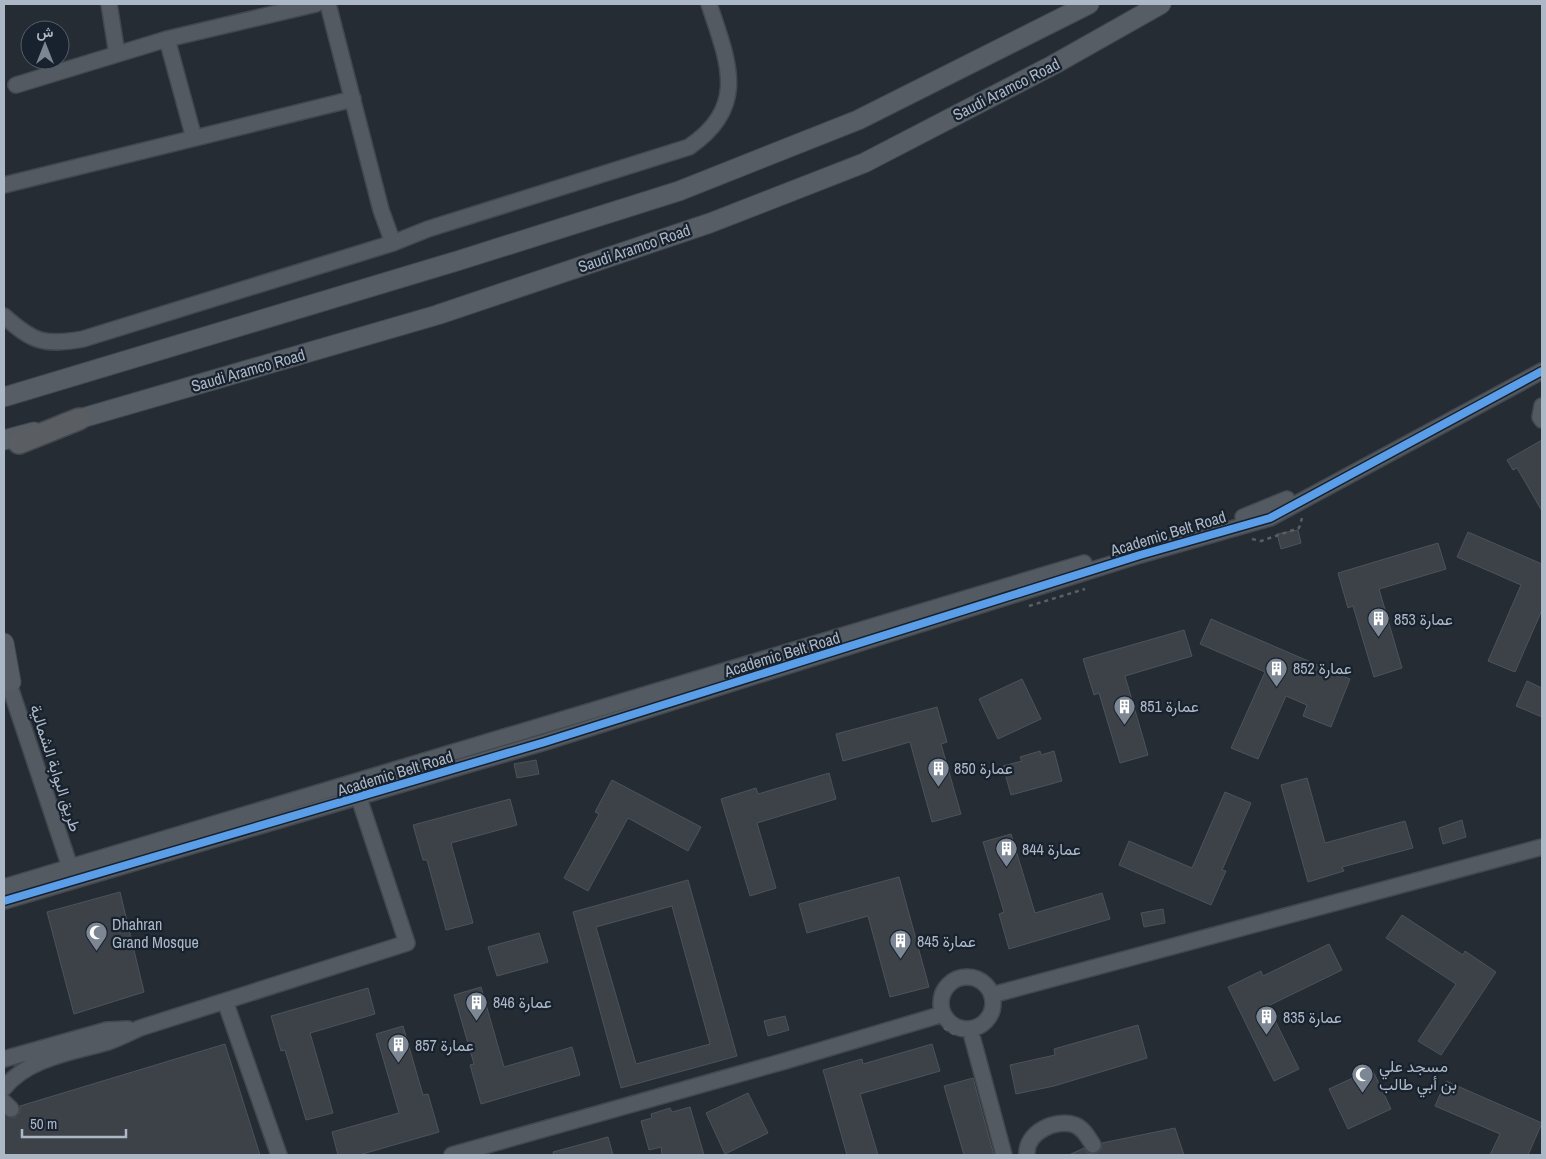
<svg xmlns="http://www.w3.org/2000/svg" width="1546" height="1159" font-family="'Archivo Narrow',Vazirmatn,sans-serif">
<rect width="100%" height="100%" fill="#252c33"/>
<path fill="#3d4249" stroke="#4c535c" fill-rule="evenodd" d="M1542 440V511L1517 468 1513 470 1507 460Z
M1298 530 1301 543 1281 549 1277 534Z
M1468 532 1542 564V610L1515 672 1488 661 1521 585 1457 557Z
M1438 543 1446 569 1379 589 1402 668 1374 677 1353 606 1348 608 1338 573Z
M1211 619 1350 679 1331 727 1303 716 1307 705 1286 696 1258 759 1231 748 1265 672 1200 644Z
M1184 630 1192 656 1125 676 1148 755 1120 763 1099 693 1094 695 1083 659Z
M1022 679 1041 719 998 739 979 699Z
M1527 681 1542 688V717L1516 706Z
M937 707 947 742 941 744 961 814 932 822 910 742 843 761 836 734Z
M1040 751 1041 755 1054 751 1062 781 1011 795 1003 766 1022 761 1020 757Z
M536 760 539 774 517 778 514 764Z
M829 773 836 799 757 823 776 888 750 896 721 799 756 788 758 794Z
M1307 778 1325 843 1405 821 1413 848 1342 867 1344 871 1308 882 1281 785Z
M612 780 701 827 688 851 628 818 588 891 564 878 599 814 595 812Z
M1225 792 1251 803 1222 870 1226 871 1211 905 1119 865 1129 841 1192 868Z
M510 799 517 825 451 843 473 923 446 930 427 860H423L413 825Z
M1462 820 1466 837 1443 844 1439 828Z
M1011 834 1035 913 1102 893 1110 919 1009 949 999 914 1004 912 983 842Z
M899 877 929 987 890 997 868 916 807 933 799 904Z
M688 880 737 1056 621 1088 573 912ZM672 906 710 1044 636 1064 596 927Z
M120 892 144 992 74 1014 47 912Z
M1163 909 1165 923 1144 927 1141 913Z
M1402 915 1463 955 1465 951 1496 972 1441 1055 1418 1041 1456 984 1386 938Z
M539 933 548 962 497 976 488 947Z
M1329 944 1342 970 1268 1006 1299 1069 1274 1081 1228 987 1261 971 1263 976Z
M481 987 504 1067 572 1047 580 1075 481 1104 470 1065 474 1064 454 995Z
M368 988 375 1014 310 1033 333 1113 306 1120 285 1050 281 1051 271 1016Z
M785 1016 789 1030 768 1036 764 1021Z
M1138 1025 1147 1058 1054 1086 1016 1094 1010 1065 1055 1055 1054 1049Z
M403 1026 423 1095 428 1094 439 1132 359 1155H338L332 1132 399 1113 376 1034Z
M225 1044 260 1155H4V1115L14 1118 20 1112V1106Z
M932 1044 940 1071 860 1094 878 1155H847L823 1070 862 1059 863 1064Z
M1372 1069 1391 1109 1348 1129 1329 1089Z
M973 1078 988 1134 994 1155H964L944 1086Z
M1446 1081 1542 1123 1528 1155H1490L1500 1134 1435 1106Z
M748 1093 768 1133 725 1154 706 1113Z
M690 1107 704 1155H662L661 1147 649 1150 641 1121 652 1118 651 1114 670 1108 672 1112Z
M1175 1128 1184 1155H1069L1084 1148 1088 1153 1094 1154 1101 1150 1102 1143Z
M608 1137 613 1155H554L553 1152Z"/>
<g fill="none" stroke-linecap="round" stroke-linejoin="round">
<defs>
<path id="minor" d="M109 4 117 54
M328 4 381 210 393 243 428 229 689 147C749 106 728 62 709 4
M167 39 194 138
M16 85 167 39 316 4
M4 185 353 99
M4 316C33 342 44 346 83 339L393 243
M1542 406 1540 417 1542 420
M1243 517 1287 499
M5 672 73 876
M4 887 1084 563
M4 901 545 742 1140 555 1270 518 1542 371
M941 1003a26 26 0 1 1 52 0a26 26 0 1 1-52 0Z
M992 995 1542 847
M225 1001 279 1155
M970 1029 1004 1155
M4 1059 107 1030 128 1029
M4 1088C28 1058 73 1052 108 1042 119 1038 129 1033 140 1028L407 943 359 798
M4 1102 11 1109
M452 1155 785 1061 943 1014
M1027 1155C1025 1133 1055 1118 1075 1125 1084 1129 1088 1137 1093 1145"/>
<path id="major" d="M4 397 457 261 679 191 858 120 1089 4
M65 423 437 315 710 223 864 163 1053 65 1161 4
M4 440 34 432
M4 643 11 682"/>
<path id="highway" d="M19 443 79 419"/>
</defs>
<use href="#minor" stroke="#42484e" stroke-width="18"/>
<use href="#major" stroke="#424850" stroke-width="21"/>
<use href="#highway" stroke="#41484f" stroke-width="24"/>
<path stroke="#585f65" stroke-width="2.5" stroke-dasharray="4 4" stroke-linecap="butt" d="M1252 539 1261 541 1299 528 1302 518
M1029 606 1085 589
M944 1028 957 1036"/>
<use href="#minor" stroke="#545a62" stroke-width="15"/>
<use href="#major" stroke="#575d64" stroke-width="19"/>
<use href="#highway" stroke="#5a5d61" stroke-width="21"/>
<defs>
<path id="cycleway" d="M4 901 545 742 1140 555 1270 518 1542 371"/>
</defs>
<use href="#cycleway" stroke="#18222e" stroke-width="11"/>
<use href="#cycleway" stroke="#5a9eea" stroke-width="8"/>
</g>
<defs>
<symbol id="building-pin" viewBox="-11 -11 22 30"><path d="M0 17L-7.5 6A9.5 9.5 0 1 1 7.5 6Z" fill="#7d8793" stroke="#18222e"/><path d="M-4-6H4V6H1V3H-1V6H-4ZM-2.5-4.3h1.7v1.8h-1.7ZM.8-4.3h1.7v1.8H.8ZM-2.5-1h1.7V.8h-1.7ZM.8-1h1.7V.8H.8Z" fill="#fff"/></symbol>
<symbol id="mosque-pin" viewBox="-11 -11 22 30"><path d="M0 17L-7.5 6A9.5 9.5 0 1 1 7.5 6Z" fill="#7d8793" stroke="#18222e"/><path d="M3.5-4.9A6 6 0 1 0 3.5 4.9A5 5 0 1 1 3.5-4.9Z" fill="#fff"/></symbol>
</defs>
<g fill-rule="evenodd">
<use href="#building-pin" x="1366" y="606" width="25" height="34"/>
<use href="#building-pin" x="1264" y="656" width="25" height="34"/>
<use href="#building-pin" x="1112" y="694" width="25" height="34"/>
<use href="#building-pin" x="926" y="756" width="25" height="34"/>
<use href="#building-pin" x="994" y="836" width="25" height="34"/>
<use href="#mosque-pin" x="84" y="920" width="25" height="34"/>
<use href="#building-pin" x="888" y="928" width="25" height="34"/>
<use href="#building-pin" x="464" y="990" width="25" height="34"/>
<use href="#building-pin" x="1254" y="1004" width="25" height="34"/>
<use href="#building-pin" x="386" y="1032" width="25" height="34"/>
<use href="#mosque-pin" x="1350" y="1062" width="25" height="34"/>
</g>
<g text-anchor="middle" stroke-width="4.5" stroke-linejoin="round" paint-order="stroke">
<g font-size="16" fill="#adb8c6" stroke="#18222e">
<text transform="translate(1006 89) rotate(-27)" y="6">Saudi Aramco Road</text>
<text transform="translate(634 248) rotate(-19)" y="6">Saudi Aramco Road</text>
<text transform="translate(248 370) rotate(-16)" y="6">Saudi Aramco Road</text>
<text transform="translate(1168 533) rotate(-17)" y="6">Academic Belt Road</text>
<text transform="translate(782 654) rotate(-17)" y="6">Academic Belt Road</text>
<text transform="translate(56 768) rotate(72)" y="6">طريق البوابة الشمالية</text>
<text transform="translate(395 773) rotate(-17)" y="6">Academic Belt Road</text>
</g>
<g font-size="16" fill="#adb8c6" stroke="#18222e" text-anchor="start">
<text x="1394" y="625">عمارة 853</text>
<text x="1293" y="674">عمارة 852</text>
<text x="1140" y="712">عمارة 851</text>
<text x="954" y="774">عمارة 850</text>
<text x="1022" y="855">عمارة 844</text>
<text x="112" y="930">Dhahran<tspan x="112" dy="18">Grand Mosque</tspan></text>
<text x="917" y="947">عمارة 845</text>
<text x="493" y="1008">عمارة 846</text>
<text x="1283" y="1023">عمارة 835</text>
<text x="415" y="1051">عمارة 857</text>
<text x="1379" y="1072">مسجد علي<tspan x="1379" dy="18">بن أبي طالب</tspan></text>
</g>
</g>
<rect width="1546" height="1159" fill="none" stroke="#adb8c6" stroke-width="10"/>
<g transform="translate(45 45)"><circle r="24" fill="#18222e" stroke="#545e6b"/>
<path d="M0-4L9 19L0 12L-9 19Z" fill="#7d8793"/>
<text y="-8" font-size="14" font-weight="bold" text-anchor="middle" fill="#adb8c6">ش</text>
</g>
<path d="M22 1129v8h104v-8" fill="none" stroke="#adb8c6" stroke-width="2.5"/>
<text x="30" y="1129" font-size="15" fill="#adb8c6" stroke="#18222e" stroke-width="4" paint-order="stroke">50 m</text>
</svg>
